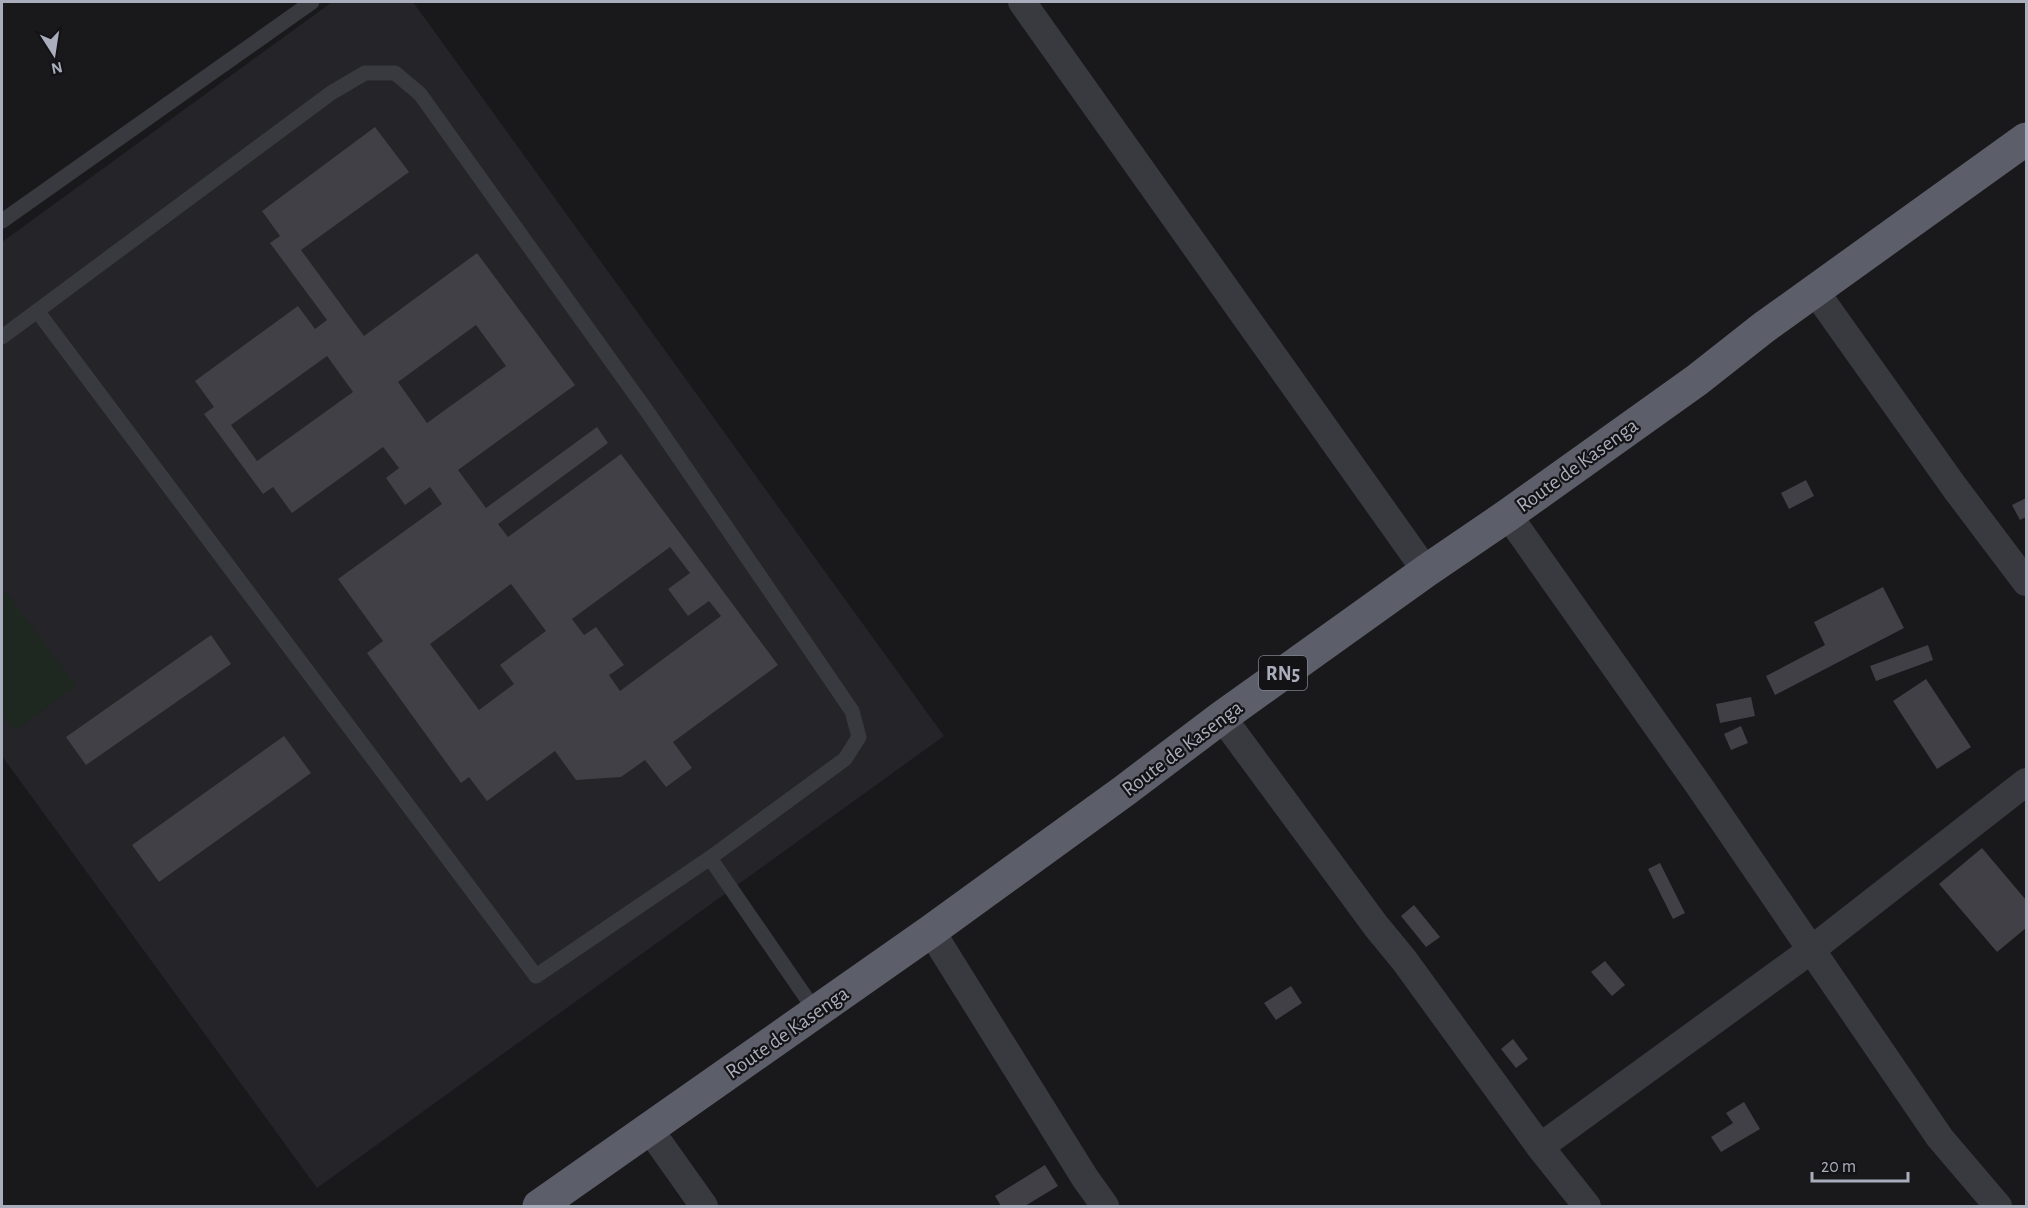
<svg xmlns="http://www.w3.org/2000/svg" width="2028" height="1208" font-family="'Alegreya Sans',sans-serif">
<rect width="100%" height="100%" fill="#19181b"/>
<path fill="#252428" d="M332 2H413L944 736 317 1188 2 756V242Z"/>
<path fill="#1e2720" d="M2 586 76 686 15 731 2 713Z"/>
<path fill="#404046" fill-rule="evenodd" d="M375 127 409 172 301 250 364 336 477 253 575 385 458 470 486 508 597 427 608 443 498 524 508 537 621 454 778 665 673 742 692 768 666 787 645 760 621 777 576 780 555 751 487 801 469 777 461 783 367 653 383 641 338 579 442 504 430 487 405 505 386 478 399 468 383 447 292 513 273 487 263 494 204 414 214 407 195 381 298 306 315 329 327 320 270 243 280 236 262 211ZM476 325 506 366 427 423 398 382ZM327 356 353 392 257 461 231 425ZM670 547 690 573 668 589 688 616 709 601 721 616 620 691 609 675 624 665 596 627 584 635 572 619ZM511 584 546 631 500 665 514 684 479 710 430 644Z
M1806 480 1814 496 1789 509 1781 493Z
M2026 498V517L2020 520 2012 505Z
M1883 587 1904 628 1775 695 1766 676 1825 645 1814 622Z
M211 635 231 664 86 765 66 737Z
M1928 645 1933 660 1876 681 1870 666Z
M1926 679 1971 747 1937 769 1893 701Z
M1751 697 1755 716 1720 723 1716 704Z
M1741 726 1748 743 1731 750 1724 734Z
M284 736 311 773 159 882 132 845Z
M1982 848 2026 900V928L1997 952 1939 884Z
M1660 863 1685 913 1673 919 1648 869Z
M1414 905 1440 937 1426 947 1401 916Z
M1605 961 1625 985 1612 996 1591 972Z
M1291 986 1302 1003 1276 1020 1264 1003Z
M1513 1039 1528 1059 1516 1068 1501 1049Z
M1744 1102 1760 1129 1721 1152 1711 1137 1733 1123 1726 1113Z
M1045 1165 1058 1186 1025 1206H1001L995 1196Z"/>
<g fill="none" stroke-linecap="round" stroke-linejoin="round">
<path stroke="#393a40" stroke-width="15" d="M2 221 312 2
M38 312 536 976 710 858
M2 337 331 93 365 73H395L420 94 649 414 852 711 859 737 845 759 710 858 816 1012"/>
<path stroke="#393a40" stroke-width="28" d="M1022 2 1426 571
M1815 291 1955 488 2026 582
M1508 515 1700 787 1940 1138 1998 1206
M1222 717 1376 926 1404 960 1540 1147 1587 1206
M931 931 1085 1178 1105 1206
M650 1130 704 1206
M1540 1147 1811 950 2026 782"/>
<path stroke="#5c5e69" stroke-width="33" d="M539 1206 931 931 1124 791 1222 717 1426 571 1508 515 1697 380 1763 328 2026 139"/>
</g>
<g text-anchor="middle" stroke-width="4.5" stroke-linejoin="round" paint-order="stroke">
<rect fill="#131316" stroke="#7d808a" stroke-width="1.5" x="1259" y="656" width="48" height="34" rx="4.5"/>
<g font-size="20" font-weight="bold" fill="#aaaebc">
<text x="1283" y="680">RN5</text>
</g>
<g font-size="21" fill="#aaaebc" stroke="#131316">
<text transform="translate(1577 465) rotate(-36)" y="7">Route de Kasenga</text>
<text transform="translate(1182 748) rotate(-37)" y="7">Route de Kasenga</text>
<text transform="translate(787 1032) rotate(-35)" y="7">Route de Kasenga</text>
</g>
</g>
<rect width="2028" height="1208" fill="none" stroke="#aaaebc" stroke-width="6"/>
<g transform="translate(54 54) rotate(168)" stroke="#131316" stroke-width="4.5" paint-order="stroke">
<path d="M0-4.5L10 22L0 15L-10 22Z" fill="#aaaebc"/>
<text y="-9" font-size="16" font-weight="bold" text-anchor="middle" fill="#aaaebc">N</text>
</g>
<path d="M1812 1172v9h96v-9" fill="none" stroke="#aaaebc" stroke-width="3"/>
<text x="1821" y="1172" font-size="18" fill="#aaaebc" stroke="#131316" stroke-width="4.5" paint-order="stroke">20 m</text>
</svg>
